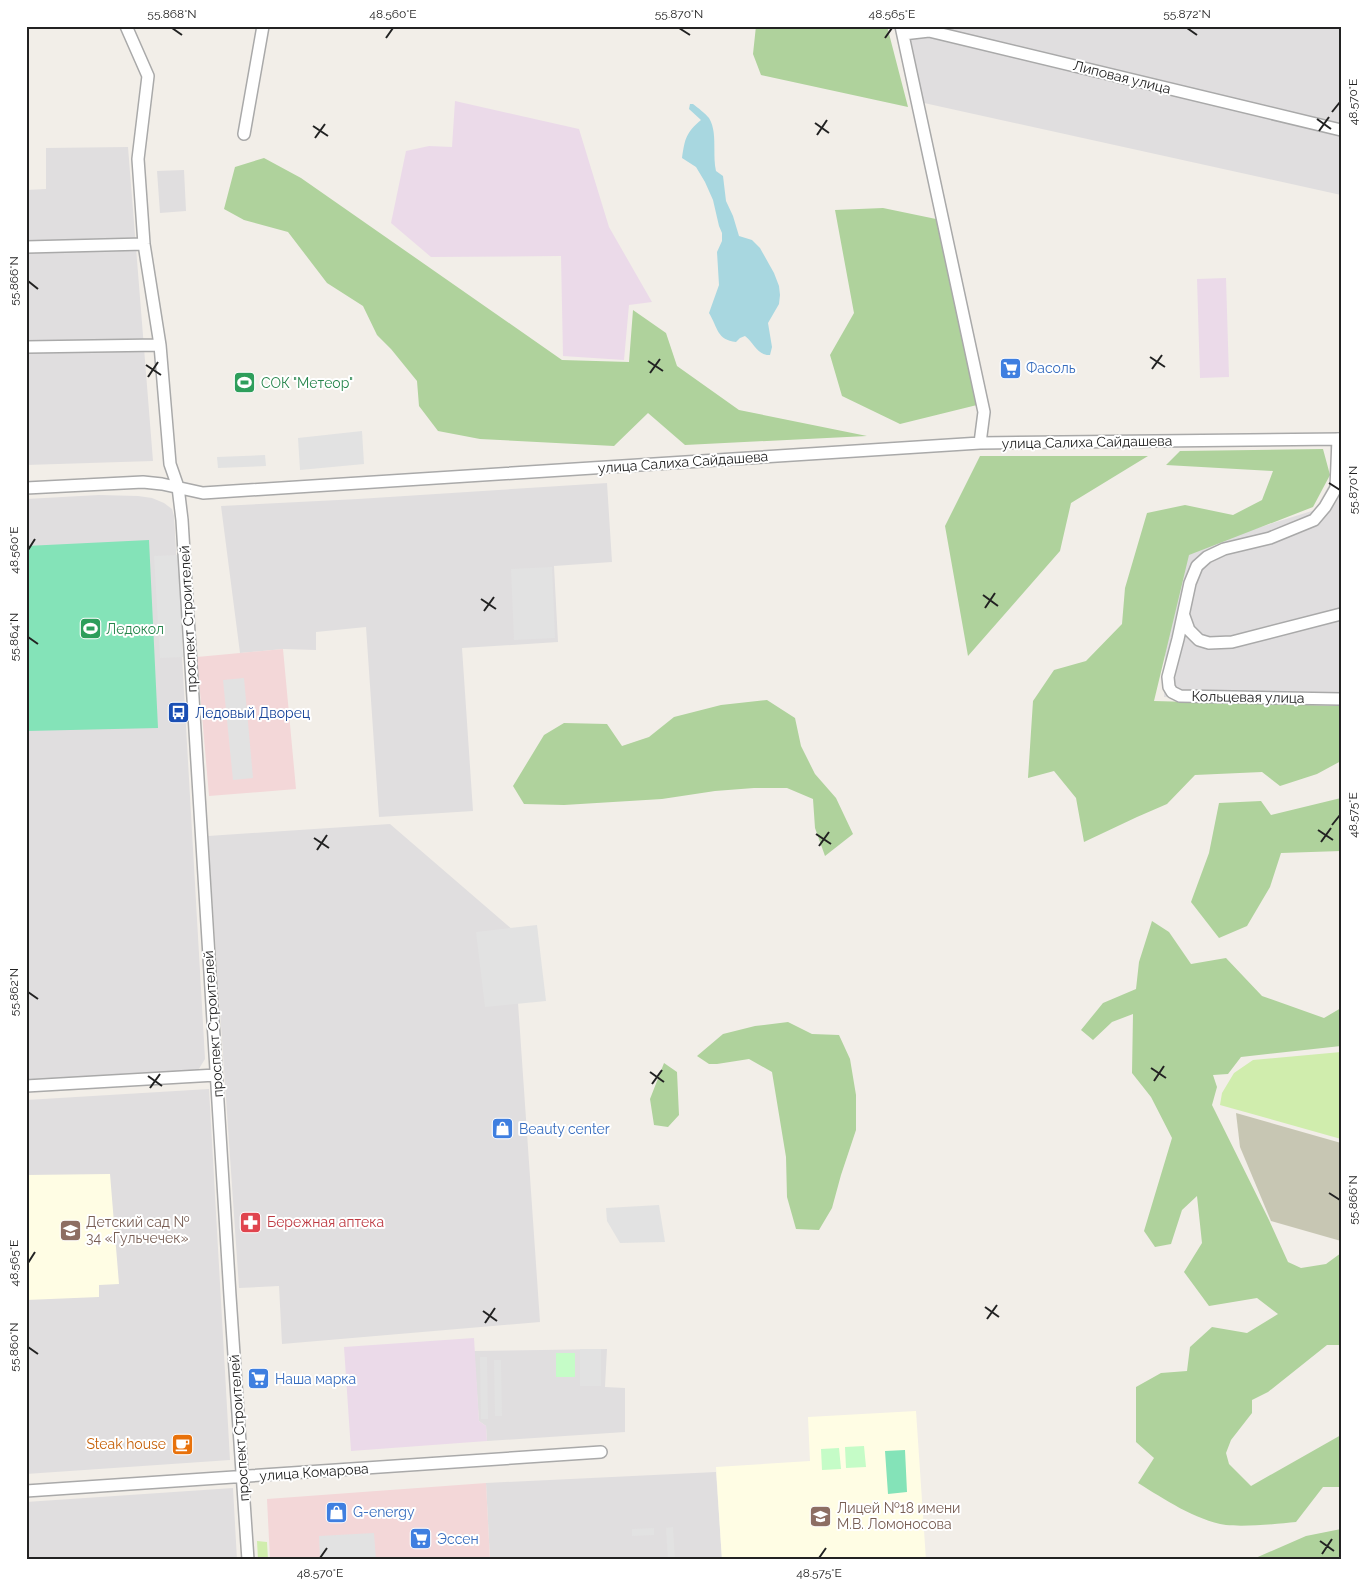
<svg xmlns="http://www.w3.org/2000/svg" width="1367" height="1586" font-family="Raleway,sans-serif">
<rect width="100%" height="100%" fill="#f2eee8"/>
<path fill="#e0dedf" d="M901 26H1341V195L915 101Z
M128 147 153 461 26 465V190L46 189V148Z
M184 170 186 211 160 213 157 171Z
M1330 445 1341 446V705L1164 697 1166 609 1181 552 1315 510 1334 476Z
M607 483 612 562 554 566 558 642 462 648 473 811 379 817 366 627 316 632V650L283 649 240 653 221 506 358 499Z
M99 495 138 496 152 498 164 503 172 509 174 516 205 1059 197 1072 26 1081V499Z
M390 824 513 930 540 1322 282 1344 279 1286 239 1288 208 836Z
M209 1089 230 1460 26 1474V1100Z
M607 1349 605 1387 625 1388V1432L487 1441 486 1426 479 1421 474 1351Z
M716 1472 722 1560H490L486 1483Z
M233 1488 237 1560H26V1502Z"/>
<path fill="#f3d7d8" d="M283 649 296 789 209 796 197 657Z
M486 1483 490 1560H270L267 1499Z"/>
<path fill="#ebdae9" d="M455 101 579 129 609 227 652 302 629 305 624 360 563 356 561 256 431 257 391 223 406 151 429 146 452 147Z
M1226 278 1229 377 1200 378 1197 279Z
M474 1338 479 1421 486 1426 487 1441 351 1451 344 1347Z"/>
<path fill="#fffde4" d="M110 1174 119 1284 99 1285V1297L26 1300V1175Z
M916 1411 926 1560H722L716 1467 810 1461 808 1417Z"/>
<path fill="#c7c6b3" d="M1236 1113 1341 1143V1241L1271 1221 1240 1147Z"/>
<path fill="#d0edad" d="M1341 1052V1139L1220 1105 1222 1093 1234 1073 1253 1060Z
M257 1541 267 1542 268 1560H258Z"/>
<path fill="#afd29c" d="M756 26H887L908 107 761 75 753 54Z
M264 158 301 178 562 360 629 362 633 310 666 333 677 366 739 410 867 436 685 445 648 413 614 446 480 439 438 431 419 406 417 381 391 349 377 335 363 306 327 283 288 232 244 220 224 209 235 167Z
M883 208 936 219 977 405 900 424 842 396 830 355 854 313 835 210Z
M1323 449 1330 475 1313 507 1189 555 1154 701 1341 706V761L1317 774 1280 786 1262 772 1195 775 1167 804 1137 817 1084 842 1076 798 1054 771 1028 778 1033 701 1054 670 1086 661 1122 624 1125 588 1147 513 1185 505 1233 515 1262 500 1273 471 1166 465 1180 451Z
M980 456H1148L1071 503 1060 551 968 656 945 526Z
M767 700 795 718 801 746 815 774 836 798 853 834 825 856 815 828 813 799 787 788H754L715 791 662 799 564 805 524 804 513 786 544 735 564 723 607 724 622 746 649 737 674 717 721 705Z
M1341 798V851L1281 853 1270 887 1247 926 1219 938 1191 902 1209 853 1219 803 1261 801 1271 815Z
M1152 921 1169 932 1191 964 1226 958 1262 996 1324 1018 1341 1008V1046L1241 1057 1228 1074 1213 1075 1217 1087 1212 1105 1269 1220 1288 1262 1301 1268 1326 1264 1341 1253V1345H1327L1268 1392 1252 1400V1413L1231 1440 1226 1453 1229 1464 1251 1486 1341 1435V1487H1323L1296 1522C1277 1524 1245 1527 1226 1525 1195 1520 1164 1499 1138 1483L1154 1458 1136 1442V1387L1161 1373 1187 1371 1190 1347 1212 1327 1247 1333 1278 1314 1257 1298 1209 1306 1184 1272 1202 1243 1197 1196 1182 1210 1171 1244 1155 1247 1144 1231 1172 1138 1151 1097 1132 1073 1133 1014 1112 1022 1093 1040 1081 1030 1103 1003 1136 989 1139 962Z
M788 1022 812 1034 839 1035 850 1059 856 1095V1130L841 1175 832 1208 819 1230 796 1229 787 1197 786 1157 772 1072 749 1059 717 1064H709L697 1056 723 1034 755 1026Z
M664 1063 677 1072 679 1115 668 1127 654 1125 650 1099Z
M1341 1529V1560H1251L1306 1536Z"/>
<path fill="#c5fcc7" d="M556 1353H575V1377H556Z
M864 1446 866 1467 846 1468 845 1447Z
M839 1448 841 1469 822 1470 821 1449Z"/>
<path fill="#84e3b8" d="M149 540 158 728 27 731 26 546Z
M905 1450 907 1492 888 1494 885 1451Z"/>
<path fill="#e2e2e2" d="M362 431 364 464 300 470 298 438Z
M265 455 266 466 218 468 217 457Z
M178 555 183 657 160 658 154 556Z
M552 567 555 638 514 640 511 569Z
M244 678 253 778 233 780 223 680Z
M537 925 546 1001 485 1007 476 932Z
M659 1205 665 1242 620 1243 607 1221 606 1208Z
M580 1349H601V1386H580Z
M480 1357H487L488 1419H481Z
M494 1360H501L502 1416H495Z
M673 1527 675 1560H668L666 1528Z
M654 1528V1535L632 1536V1529Z
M374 1533 376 1560H320L319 1536Z"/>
<path fill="#a8d7e0" d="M690 104H693C698 108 705 113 709 118 718 133 712 154 716 171L723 176 726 201 733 216 739 236 752 240 760 248 774 273 779 286 780 295 779 304 768 323 772 347 770 355C758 356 754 343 745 336L740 338 736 342C717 340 718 328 709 313L719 285 717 252 722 241V233L719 226 713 200 705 182 696 167 682 158C685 138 686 133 701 120L689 109Z"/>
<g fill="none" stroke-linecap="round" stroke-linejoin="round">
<defs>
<path id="minor" d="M126 26 148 76 138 159 144 244 160 345 170 464 178 487 182 520 230 1296 248 1560
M901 26 984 412 980 443
M903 34 929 31 1341 130
M244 134 263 26
M26 247 144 244
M26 347 160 345
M1338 439 1336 488 1325 507 1314 520 1270 538 1224 549 1207 557 1197 566 1190 583 1178 639 1168 677 1169 687 1172 692 1180 696 1341 699
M26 488 143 482 162 484 203 493 980 443 1341 439
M1184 616 1189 630 1199 640 1209 643 1232 642 1341 614
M26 1086 216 1075
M26 1491 601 1452"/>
</defs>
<use href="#minor" stroke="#a9a9a9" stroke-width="14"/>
<use href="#minor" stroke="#fff" stroke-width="11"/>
</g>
<path fill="none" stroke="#222" stroke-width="2" d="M172 28 182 35M679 28 690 35M1187 28 1197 35M386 38 393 28M885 38 892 28M1332 112 1340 102M1317 119 1331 129M815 123 829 133M313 126 328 136M1319 131 1329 117M817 135 827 120M315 138 325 124M28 281 38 289M1150 357 1165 367M648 361 663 371M146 365 161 375M1152 369 1162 355M650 373 660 359M148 377 158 362M1329 483 1340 490M28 550 35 539M983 595 998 606M481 599 496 609M985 608 995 593M484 611 494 597M28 637 38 644M1332 825 1340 815M1318 830 1333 840M816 834 831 844M314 838 329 848M1321 842 1331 828M819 846 829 832M317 850 327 835M28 992 38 999M1151 1068 1166 1078M650 1072 664 1082M148 1076 162 1086M1154 1081 1164 1066M652 1084 662 1070M150 1088 160 1074M1329 1193 1340 1200M28 1263 35 1252M985 1307 999 1317M483 1311 497 1321M987 1319 997 1305M485 1323 495 1308M28 1347 38 1354M1320 1541 1334 1551M1322 1554 1332 1539M320 1558 327 1548M819 1558 826 1548"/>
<defs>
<symbol id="supermarket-square" viewBox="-11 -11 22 22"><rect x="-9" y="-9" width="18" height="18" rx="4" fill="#3f7fe0" stroke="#fff"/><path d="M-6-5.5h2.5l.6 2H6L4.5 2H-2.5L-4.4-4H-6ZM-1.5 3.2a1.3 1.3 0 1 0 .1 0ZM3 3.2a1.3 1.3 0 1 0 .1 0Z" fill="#fff"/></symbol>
<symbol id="stadium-square" viewBox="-11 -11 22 22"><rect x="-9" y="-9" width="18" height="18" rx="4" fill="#2e9e5b" stroke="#fff"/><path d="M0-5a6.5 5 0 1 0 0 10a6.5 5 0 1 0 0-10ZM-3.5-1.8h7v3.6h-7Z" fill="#fff"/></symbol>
<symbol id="bus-square" viewBox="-11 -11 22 22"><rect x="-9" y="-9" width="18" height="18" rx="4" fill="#1a4fb4" stroke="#fff"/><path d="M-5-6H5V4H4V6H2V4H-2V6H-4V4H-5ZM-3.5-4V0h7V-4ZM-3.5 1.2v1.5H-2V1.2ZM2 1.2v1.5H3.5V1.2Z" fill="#fff"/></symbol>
<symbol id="shop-square" viewBox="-11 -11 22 22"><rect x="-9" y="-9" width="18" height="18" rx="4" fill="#3f7fe0" stroke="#fff"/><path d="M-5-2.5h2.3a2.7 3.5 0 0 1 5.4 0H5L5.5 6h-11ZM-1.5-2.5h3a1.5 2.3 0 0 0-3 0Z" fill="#fff"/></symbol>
<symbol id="pharmacy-square" viewBox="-11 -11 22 22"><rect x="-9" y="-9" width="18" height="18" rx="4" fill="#e0444e" stroke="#fff"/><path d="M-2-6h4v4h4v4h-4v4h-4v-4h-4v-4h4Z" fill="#fff"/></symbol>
<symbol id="school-square" viewBox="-11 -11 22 22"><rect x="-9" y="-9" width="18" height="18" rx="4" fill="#8d6e63" stroke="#fff"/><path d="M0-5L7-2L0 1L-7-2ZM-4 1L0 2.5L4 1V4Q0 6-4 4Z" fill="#fff"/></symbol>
<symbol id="cafe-square" viewBox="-11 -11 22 22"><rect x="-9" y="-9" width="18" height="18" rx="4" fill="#e8710a" stroke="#fff"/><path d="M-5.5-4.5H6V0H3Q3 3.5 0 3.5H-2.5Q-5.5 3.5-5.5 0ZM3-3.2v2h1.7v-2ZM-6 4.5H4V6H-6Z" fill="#fff"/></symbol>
</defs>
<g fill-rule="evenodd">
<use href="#supermarket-square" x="998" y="356" width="25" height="25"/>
<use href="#stadium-square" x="232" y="370" width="25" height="25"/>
<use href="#stadium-square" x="78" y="616" width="25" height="25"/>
<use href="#bus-square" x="166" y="700" width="25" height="25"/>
<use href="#shop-square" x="490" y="1116" width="25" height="25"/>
<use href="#pharmacy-square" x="238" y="1210" width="25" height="25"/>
<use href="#school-square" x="58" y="1218" width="25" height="25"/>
<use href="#supermarket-square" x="246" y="1366" width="25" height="25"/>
<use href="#cafe-square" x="170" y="1432" width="25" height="25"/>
<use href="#shop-square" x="324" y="1500" width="25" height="25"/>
<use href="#school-square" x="808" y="1504" width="25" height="25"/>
<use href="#supermarket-square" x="408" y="1526" width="25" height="25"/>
</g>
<g text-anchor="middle" stroke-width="4" stroke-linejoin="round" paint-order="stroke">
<g font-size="14" fill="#222" stroke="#fff">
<text transform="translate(1122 77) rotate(14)" y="5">Липовая улица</text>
<text transform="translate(1087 442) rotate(-1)" y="5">улица Салиха Сайдашева</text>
<text transform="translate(683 462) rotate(-4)" y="5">улица Салиха Сайдашева</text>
<text transform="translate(188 619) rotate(-93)" y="5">проспект Строителей</text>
<text transform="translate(1248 697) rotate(1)" y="5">Кольцевая улица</text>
<text transform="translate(213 1024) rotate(-94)" y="5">проспект Строителей</text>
<text transform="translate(239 1428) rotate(-94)" y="5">проспект Строителей</text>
<text transform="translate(314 1472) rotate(-4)" y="5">улица Комарова</text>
</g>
<g font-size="14" fill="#366cbe" stroke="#fff" text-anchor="start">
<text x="1026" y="373">Фасоль</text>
<text x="519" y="1134">Beauty center</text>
<text x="275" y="1384">Наша марка</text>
<text x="353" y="1517">G-energy</text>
<text x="437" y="1544">Эссен</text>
</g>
<g font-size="14" fill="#27864d" stroke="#fff" text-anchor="start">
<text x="261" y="388">СОК "Метеор"</text>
<text x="106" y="634">Ледокол</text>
</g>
<g font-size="14" fill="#164399" stroke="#fff" text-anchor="start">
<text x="195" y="718">Ледовый Дворец</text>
</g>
<g font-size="14" fill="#785e54" stroke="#fff" text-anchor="start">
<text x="86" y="1227">Детский сад №<tspan x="86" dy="16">34 «Гульчечек»</tspan></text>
<text x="837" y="1513">Лицей №18 имени<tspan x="837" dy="16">М.В. Ломоносова</tspan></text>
</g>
<g font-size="14" fill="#be3a42" stroke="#fff" text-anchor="start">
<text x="267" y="1227">Бережная аптека</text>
</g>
<g font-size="14" fill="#c56008" stroke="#fff" text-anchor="end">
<text x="166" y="1449">Steak house</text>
</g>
</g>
<rect width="1367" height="1586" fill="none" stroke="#ffffff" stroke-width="55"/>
<rect x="28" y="28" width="1312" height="1530" fill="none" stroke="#222" stroke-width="2"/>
<g font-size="12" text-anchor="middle" fill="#222">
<text x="172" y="18">55.868°N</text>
<text x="393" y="18">48.560°E</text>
<text x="679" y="18">55.870°N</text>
<text x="892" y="18">48.565°E</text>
<text x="1187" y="18">55.872°N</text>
<text transform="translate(1353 102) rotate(-90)" y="4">48.570°E</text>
<text transform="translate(14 281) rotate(-90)" y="4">55.866°N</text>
<text transform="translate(1353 490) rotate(-90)" y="4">55.870°N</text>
<text transform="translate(14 550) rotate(-90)" y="4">48.560°E</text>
<text transform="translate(14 637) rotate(-90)" y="4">55.864°N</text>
<text transform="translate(1353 815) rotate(-90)" y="4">48.575°E</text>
<text transform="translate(14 992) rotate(-90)" y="4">55.862°N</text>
<text transform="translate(1353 1200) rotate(-90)" y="4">55.866°N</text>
<text transform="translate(14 1263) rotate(-90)" y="4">48.565°E</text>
<text transform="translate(14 1347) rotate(-90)" y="4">55.860°N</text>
<text x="320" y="1577">48.570°E</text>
<text x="819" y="1577">48.575°E</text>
</g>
</svg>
